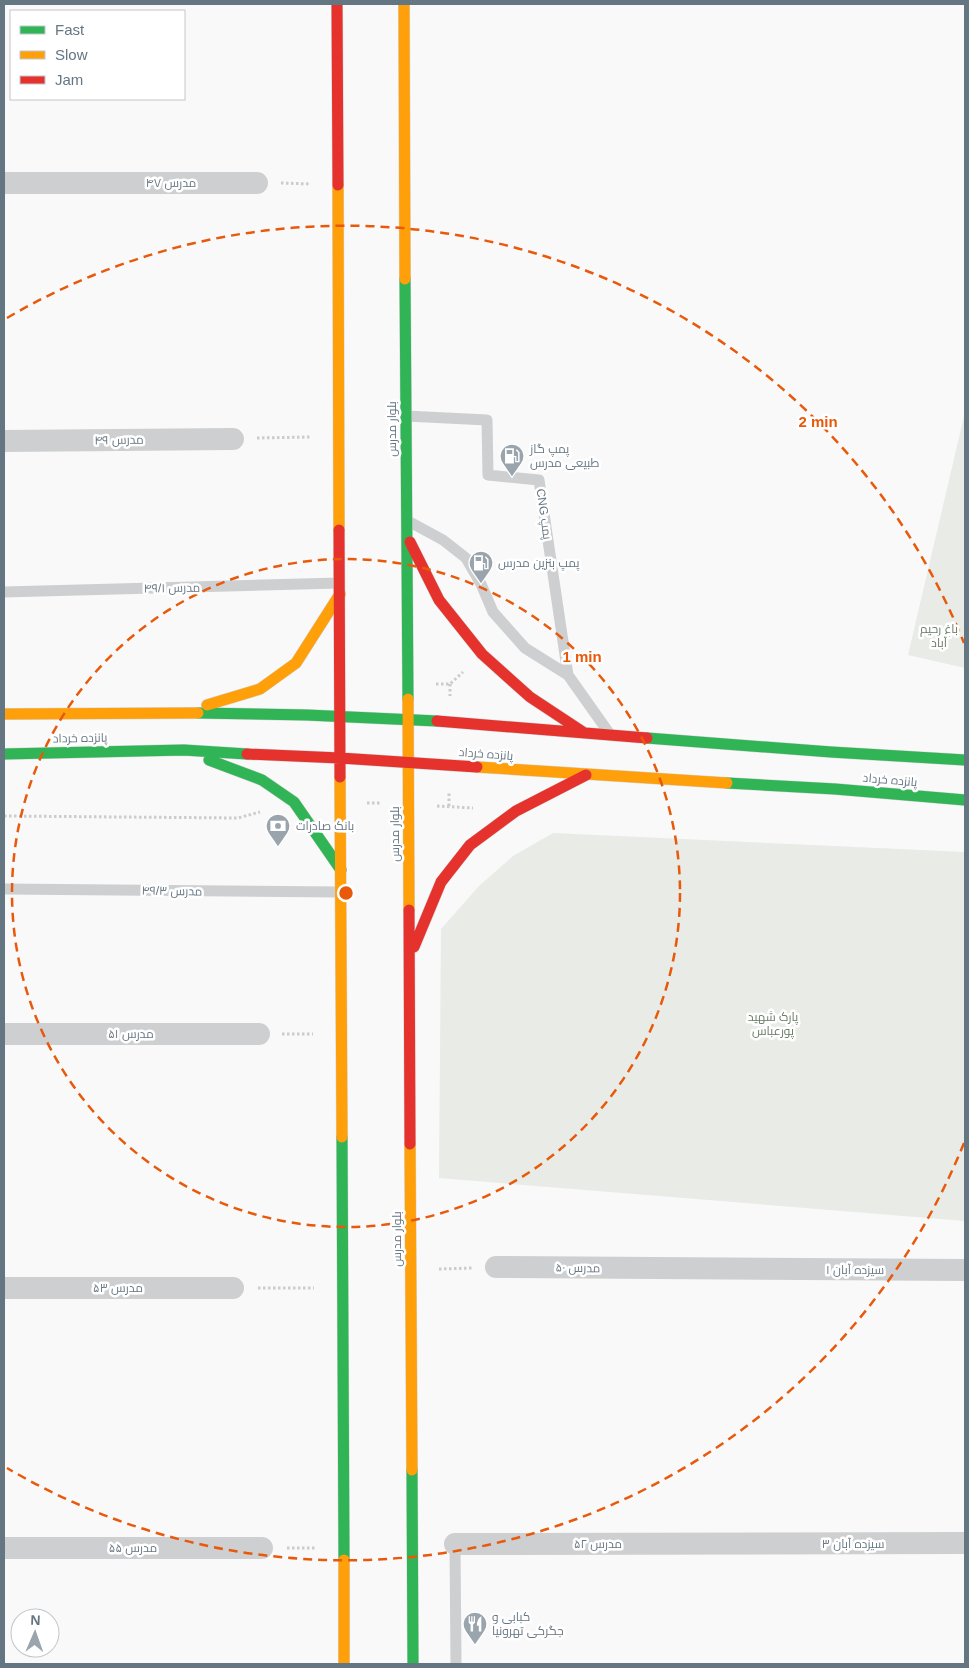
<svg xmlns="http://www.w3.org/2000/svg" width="969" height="1668" font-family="Arial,Cairo,sans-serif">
<rect width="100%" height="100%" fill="#f9f9f9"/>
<path fill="#e8ebe6" d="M965 412V668L908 655Z
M553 833 965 852V1221L439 1178 441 929 479 886 513 856Z"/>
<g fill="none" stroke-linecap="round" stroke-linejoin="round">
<defs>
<path id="fast" d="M405 279 408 699
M198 713 307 715 437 721
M647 738 831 752 965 760
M4 754 184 750 247 754
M209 760 262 780 294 802 341 870
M727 783 835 789 965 800
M342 1137 344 1560
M412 1470 413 1664"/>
<path id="slow" d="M404 4 405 279
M338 185 339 530
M408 699 409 910
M207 705 260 689 296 663 340 594
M4 714 198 713
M477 767 727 783
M340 777 342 1137
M410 1144 412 1470
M344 1560V1664"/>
<path id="jam" d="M337 4 338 185
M339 530 340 777
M410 542 439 600 482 654 530 697 583 732
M437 721 647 738
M247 754 340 758 477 767
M409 910 410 1144
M414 947 441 882 470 845 516 811 586 775"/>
</defs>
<use href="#fast" stroke="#d5d6d7" stroke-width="12"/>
<use href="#slow" stroke="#d5d6d7" stroke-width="12"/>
<use href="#jam" stroke="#d5d6d7" stroke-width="12"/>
<path stroke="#cbcccd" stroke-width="3" stroke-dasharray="2.5 2.5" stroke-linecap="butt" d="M281 183 310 184
M257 438 311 437
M436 684H450L463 672
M450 684V696
M367 803H381
M437 806 473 808
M449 806V792
M4 816 238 818 260 812
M282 1034H313
M439 1269 473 1268
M258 1288H314
M287 1548H316"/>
<path stroke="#cecfd0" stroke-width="11" d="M406 416 487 420 488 475 539 480 568 675
M408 521 443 540 466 558 481 584 493 612 525 648 568 675 609 733
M4 592 339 583
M4 889 341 892
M455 1544 456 1664"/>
<path stroke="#cecfd0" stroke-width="22" d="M4 183H257
M4 441 233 439
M4 1034H259
M496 1267 965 1270
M4 1288H233
M455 1544 965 1543
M4 1548H262"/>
<use href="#fast" stroke="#30b455" stroke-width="11"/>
<use href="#slow" stroke="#ff9f0a" stroke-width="11"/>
<use href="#jam" stroke="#e5322d" stroke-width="11"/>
</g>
<g fill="none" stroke="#e8590c" stroke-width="2.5" stroke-dasharray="9 6">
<circle cx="346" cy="893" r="334"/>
<path d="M964 1143A667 667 0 0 1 7 1468M7 318A667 667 0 0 1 964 643"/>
</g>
<defs>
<symbol id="fuel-pin" viewBox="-11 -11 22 30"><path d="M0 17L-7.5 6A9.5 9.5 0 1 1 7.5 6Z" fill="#99a4ac" stroke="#fff"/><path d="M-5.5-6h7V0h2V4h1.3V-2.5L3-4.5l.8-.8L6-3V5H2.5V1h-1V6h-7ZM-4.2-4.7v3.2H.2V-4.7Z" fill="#fff"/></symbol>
<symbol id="bank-pin" viewBox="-11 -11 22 30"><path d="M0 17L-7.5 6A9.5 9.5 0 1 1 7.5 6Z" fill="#99a4ac" stroke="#fff"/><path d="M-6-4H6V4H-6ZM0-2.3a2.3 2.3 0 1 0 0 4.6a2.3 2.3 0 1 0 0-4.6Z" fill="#fff"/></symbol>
<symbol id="restaurant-pin" viewBox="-11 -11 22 30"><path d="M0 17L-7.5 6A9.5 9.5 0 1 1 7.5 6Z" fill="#99a4ac" stroke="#fff"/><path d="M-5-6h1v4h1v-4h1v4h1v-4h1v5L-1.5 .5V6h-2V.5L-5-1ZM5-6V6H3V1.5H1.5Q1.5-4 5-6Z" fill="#fff"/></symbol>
</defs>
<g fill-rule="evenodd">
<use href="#fuel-pin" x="498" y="442" width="28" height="38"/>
<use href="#fuel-pin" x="467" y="549" width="28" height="38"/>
<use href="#bank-pin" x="264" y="812" width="28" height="38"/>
<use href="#restaurant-pin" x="461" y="1610" width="28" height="38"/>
</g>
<g text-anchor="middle" stroke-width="5" stroke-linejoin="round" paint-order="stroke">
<g font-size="12" fill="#657683" stroke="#fff">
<text x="171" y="187">مدرس ۴۷</text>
<text transform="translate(392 429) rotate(-90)" y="4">بلوار مدرس</text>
<text transform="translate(119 440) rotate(-1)" y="4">مدرس ۴۹</text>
<text transform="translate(544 514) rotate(82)" y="4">CNG پمپ</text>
<text transform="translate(172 588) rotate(-1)" y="4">مدرس ۴۹/۱</text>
<text transform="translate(80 738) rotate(-1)" y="4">پانزده خرداد</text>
<text transform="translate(486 754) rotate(4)" y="4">پانزده خرداد</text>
<text transform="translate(890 780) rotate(5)" y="4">پانزده خرداد</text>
<text transform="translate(395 834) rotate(-90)" y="4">بلوار مدرس</text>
<text transform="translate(172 891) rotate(1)" y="4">مدرس ۴۹/۳</text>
<text x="131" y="1038">مدرس ۵۱</text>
<text transform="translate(397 1239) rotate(-90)" y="4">بلوار مدرس</text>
<text transform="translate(578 1268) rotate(1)" y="4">مدرس ۵۰</text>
<text x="855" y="1274">سیزده آبان ۱</text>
<text x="118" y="1292">مدرس ۵۳</text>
<text x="598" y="1548">مدرس ۵۲</text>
<text x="853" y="1548">سیزده آبان ۳</text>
<text x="133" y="1552">مدرس ۵۵</text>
</g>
<g font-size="12" fill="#657683" stroke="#fff" text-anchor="start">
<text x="530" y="453">پمپ گاز<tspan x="530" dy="14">طبیعی مدرس</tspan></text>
<text x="498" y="567">پمپ بنزین مدرس</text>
<text x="296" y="830">بانک صادرات</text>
<text x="492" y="1621">کبابی و<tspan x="492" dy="14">جگرکی تهرونیا</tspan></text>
</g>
<g font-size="12" fill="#687a64" stroke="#fff">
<text x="939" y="633">باغ رحیم<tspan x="939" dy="14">آباد</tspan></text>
<text x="773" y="1021">پارک شهید<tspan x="773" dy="14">پورعباس</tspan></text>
</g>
</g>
<circle cx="346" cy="893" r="8" fill="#e8590c" stroke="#fff" stroke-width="2.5"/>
<g font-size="15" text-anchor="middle" font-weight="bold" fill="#e8590c" stroke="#fff" stroke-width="5" stroke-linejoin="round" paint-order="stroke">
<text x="818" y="427">2 min</text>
<text x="582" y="662">1 min</text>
</g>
<rect width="969" height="1668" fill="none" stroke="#657683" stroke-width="10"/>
<rect x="10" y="10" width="175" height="90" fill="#ffffff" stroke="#c1c8cd"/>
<rect x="20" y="26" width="25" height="8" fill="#30b455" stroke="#c1c8cd"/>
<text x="55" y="35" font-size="15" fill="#657683">Fast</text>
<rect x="20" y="51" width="25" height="8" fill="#ff9f0a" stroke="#c1c8cd"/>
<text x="55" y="60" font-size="15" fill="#657683">Slow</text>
<rect x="20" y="76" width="25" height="8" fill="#e5322d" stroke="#c1c8cd"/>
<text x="55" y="85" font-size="15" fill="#657683">Jam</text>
<g transform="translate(35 1633) rotate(2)"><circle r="24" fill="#ffffff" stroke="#c1c8cd"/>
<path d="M0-4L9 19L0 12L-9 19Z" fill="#99a4ac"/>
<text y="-8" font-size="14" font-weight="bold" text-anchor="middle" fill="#657683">N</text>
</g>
</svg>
